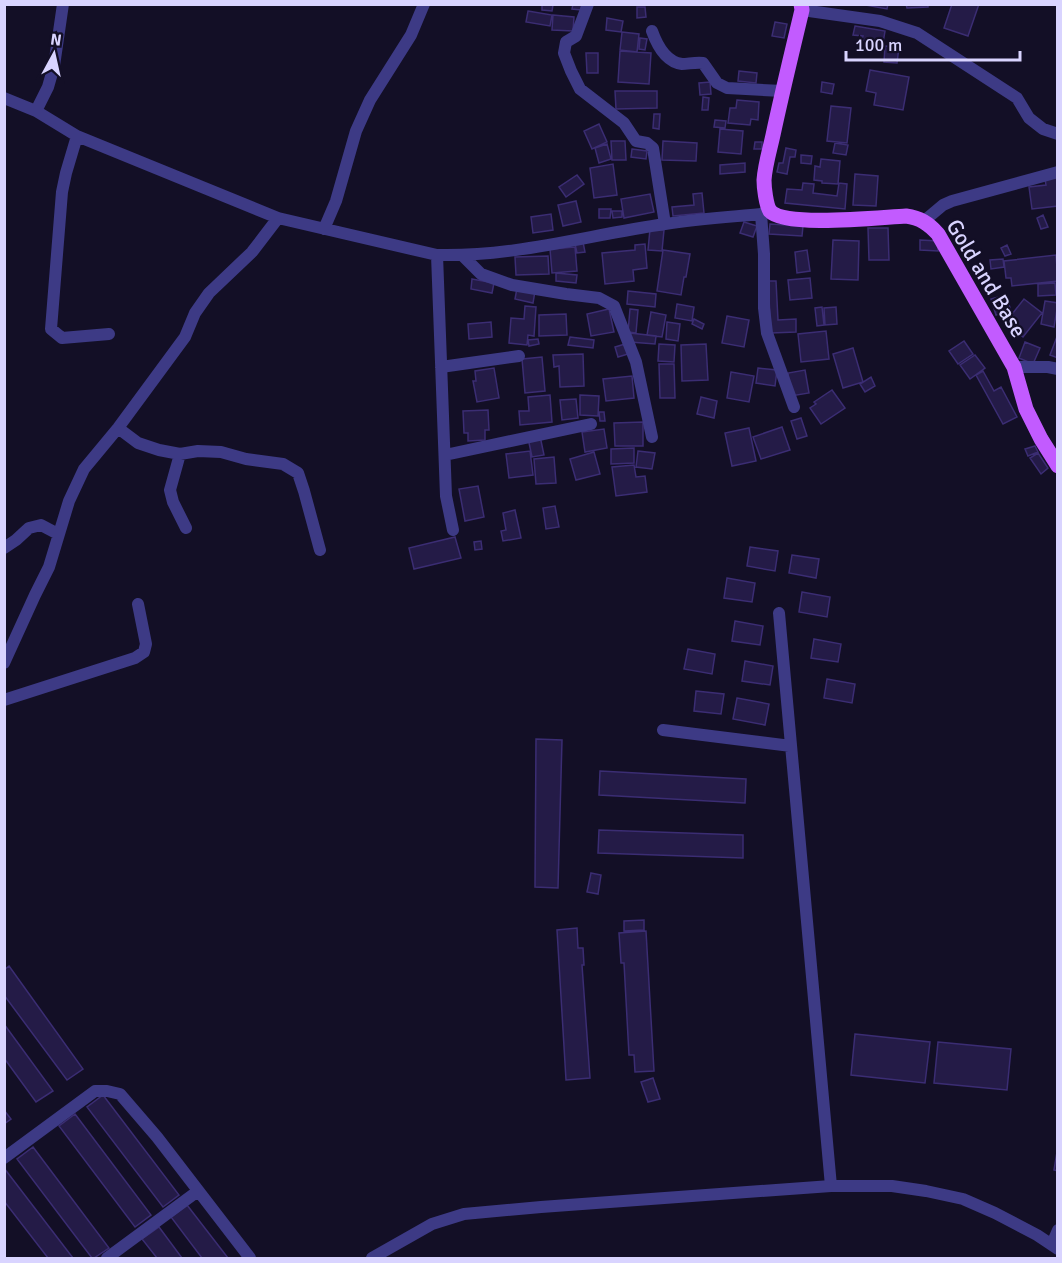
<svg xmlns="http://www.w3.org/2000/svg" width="1062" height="1263" font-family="Signika,sans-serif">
<rect width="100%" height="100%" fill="#130f26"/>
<path fill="#241b47" stroke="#3b2d73" stroke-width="1.5" d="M542 4 553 5 552 11 542 10Z
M573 4H582L581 10 572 9Z
M860 4H888L887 9Z
M906 4H928V7L907 8Z
M952 4H979L968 36 944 28Z
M637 7H645L646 17 637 18Z
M528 11 552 15 550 26 526 22Z
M553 15 574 17 573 31 552 30Z
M607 18 623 21 621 32 606 30Z
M775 22 787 24 784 38 772 36Z
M855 26 885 31 883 43 862 40 863 36 853 35Z
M622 32 639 34 637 52 620 50Z
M640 38 647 39 645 50 639 49Z
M885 46 899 47 897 63 884 62Z
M620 51 651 53 649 84 618 82Z
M586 53H598V73H587Z
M870 70 909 77 903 110 874 105 876 93 866 91Z
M739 71 757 73 756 83 738 81Z
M710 82 711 94 700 95 699 83Z
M822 82 834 84 832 94 821 92Z
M615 91H657V108L616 109Z
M703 97 709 98 708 110H702Z
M737 100 759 102 758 120 751 119 750 125 728 123 730 108H736Z
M831 106 851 108 847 143 827 141Z
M654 114H660L659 129 653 128Z
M715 120 726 121 725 128 714 127Z
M599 124 607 142 592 149 584 131Z
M720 129 743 131 741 154 718 152Z
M611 141H625L626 160H612Z
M663 141 697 143 696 161 662 160Z
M755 142H762V149H754Z
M835 143 848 145 846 155 833 153Z
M607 144 611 159 599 163 595 148Z
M786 148 796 150 795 157H790L787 174 777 172 779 163H783Z
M632 149 647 151 646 159 631 157Z
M801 155 812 156 811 164 801 163Z
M821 159 840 161 838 184 822 183V181L814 180 815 166 820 167Z
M745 163V172L720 174V165Z
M613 164 617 195 594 198 590 168Z
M855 174 878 176 876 206 853 205Z
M577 175 584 184 566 197 559 187Z
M1056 177 1058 183V206L1032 209 1029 187 1046 185 1045 179Z
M803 183 814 184 813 193 837 196 839 183 847 184 845 209 785 203 787 189 802 190Z
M702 193 704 213 673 216 672 207 694 205 693 194Z
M650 194 654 212 624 218 621 199Z
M576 201 581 222 563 226 558 205Z
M599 209H611L610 218H599Z
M612 211H622V217L613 218Z
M551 214 553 230 533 233 531 217Z
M1043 215 1048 227 1041 229 1037 218Z
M744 222 757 226 753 237 740 233Z
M770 224 803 226 802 236 769 234Z
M868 228H888L889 260H869Z
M650 229 664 230 662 251 648 250Z
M833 240 859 241 858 280 831 279Z
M920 240 938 241V251L920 250Z
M583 242 585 252 577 253 575 244Z
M645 244 647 268 633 270 634 281 605 284 602 253 635 250V245Z
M1007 245 1011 254 1005 256 1001 248Z
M575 247 577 271 552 273 550 249Z
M663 250 690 254 686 277H684L681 295 657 291Z
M807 250 810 271 797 273 795 252Z
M1056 255 1058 281 1012 286 1011 278H1006L1004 261Z
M548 256 549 274 516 275 515 257Z
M1003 259 1004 267 991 269 990 260Z
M556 273 577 275 576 283 556 281Z
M810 278 812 298 790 300 788 280Z
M472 279 494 283 492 293 471 289Z
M768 281H776L778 320 796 319V332L771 333Z
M1055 283 1056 295 1038 296V284Z
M517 288 535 291 533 303 515 299Z
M628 291 656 294 655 307 627 304Z
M1006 295 1011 311 996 315 991 299Z
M1024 299 1042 313 1023 337 1005 323Z
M1045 301 1058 303 1054 327 1041 324Z
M677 304 694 307 692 321 675 318Z
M525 306 536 307 534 336 528 335 527 345 509 343 511 318 524 319Z
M822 307 824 325 817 326 815 308Z
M836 307 837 324 825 325 824 308Z
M609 309 614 332 591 336 587 314Z
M630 309 638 310 636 333 628 332Z
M651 312 666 315 662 337 647 335Z
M566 314 567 335 539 336V315Z
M727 316 749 320 744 347 722 343Z
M694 319 704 324 702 329 692 324Z
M491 322 492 337 469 339 468 324Z
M667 322 680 324 678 341 666 339Z
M826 331 829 359 801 362 798 334Z
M630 333 656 336 655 344 630 342Z
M1058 334V358L1050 355Z
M570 337 594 340 593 348 568 345Z
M538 339 539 344 529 346 528 340Z
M964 341 973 354 958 364 949 351Z
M1025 342 1040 348 1033 364 1019 358Z
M625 344 628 354 618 357 615 347Z
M659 344 675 345 674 362 658 361Z
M706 344 708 380 682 381 681 345Z
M853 348 863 382 843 388 833 354Z
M583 354 584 386 560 387 559 366 554 367 553 355Z
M975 355 985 368 970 379 960 365Z
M542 357 545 391 525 393 522 359Z
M659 364H674L675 398H660Z
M494 368 499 398 477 402 473 381H476L475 371Z
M758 368 777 370 775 386 756 383Z
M805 370 809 393 791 396 788 373Z
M983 371 994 391 1001 387 1017 417 1003 424 976 375Z
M731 372 754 376 749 402 727 398Z
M632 376 634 398 606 401 603 379Z
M871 377 875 386 865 392 860 384Z
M832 390 845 408 821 424 810 408 816 404 814 402Z
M550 395 552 422 520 425 519 411H529L528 397Z
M580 395 599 396 598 416 580 415Z
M701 397 717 401 714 418 697 414Z
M576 399 578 418 562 420 560 400Z
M488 410 489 430H485V440L468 441V433H464L463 411Z
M599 412H604L605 421H600Z
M801 418 807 436 797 439 791 421Z
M643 422V446H615L614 423Z
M782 427 790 450 761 459 753 437Z
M749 428 756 461 732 466 725 433Z
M604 429 607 448 585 452 582 432Z
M540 436 544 455 532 457 528 438Z
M1035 446 1038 452 1028 456 1025 449Z
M634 448V463L611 464V449Z
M530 451 533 475 509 478 506 454Z
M638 451 655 453 652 469 636 467Z
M594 452 600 474 576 480 570 459Z
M1038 453 1048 468 1041 474 1030 458Z
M554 457 556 483 536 484 534 459Z
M634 465 636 477 645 476 647 492 616 496 612 467Z
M478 486 484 517 465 521 459 489Z
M555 506 559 527 546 529 543 508Z
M515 510 521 538 503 541 501 531 506 530 503 513Z
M455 537 461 558 414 569 409 548Z
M481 541 482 549 475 550 474 542Z
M750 547 778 551 775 571 747 566Z
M792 555 819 559 816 578 789 573Z
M727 578 755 583 752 602 724 598Z
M802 592 830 597 827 617 799 612Z
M735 621 763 626 760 645 732 641Z
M814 639 841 644 838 662 811 658Z
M688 649 715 654 712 674 684 669Z
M745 661 773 666 770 685 742 681Z
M827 679 855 684 852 703 824 698Z
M696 691 724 694 721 714 694 711Z
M737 698 769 704 765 725 733 719Z
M536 739 562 740 558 888 535 887Z
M600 771 746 779 745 803 599 795Z
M599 830 743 835V858L598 853Z
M591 873 601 875 598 894 587 892Z
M644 920V930L624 931V921Z
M577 928 578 948H583L584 965H582L590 1078 566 1080 557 930Z
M646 931 654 1071 635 1072 634 1055H629L624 963H621L619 933Z
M9 966 83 1069 67 1080 4 995V970Z
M4 1024 53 1091 36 1102 4 1058Z
M855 1034 930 1042 925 1083 851 1075Z
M938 1042 1011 1049 1007 1090 934 1083Z
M653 1078 660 1099 648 1102 641 1082Z
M103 1095 179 1195 163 1207 87 1107Z
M4 1110 11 1119 4 1124Z
M75 1114 151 1215 135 1227 59 1126Z
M1058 1146V1171L1054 1170Z
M33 1147 109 1248 94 1258H92L17 1159Z
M4 1168 73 1258H48L4 1201Z
M187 1205 228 1258H202L171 1217Z
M159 1227 182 1258H157L142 1239Z"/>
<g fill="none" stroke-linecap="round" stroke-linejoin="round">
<path stroke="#3d3a85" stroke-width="12" d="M588 4 576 36 566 42 564 53 571 71 580 89 624 123 636 141 647 143 653 148 665 224
M802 10 880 21 917 33 1017 98 1029 118 1043 129 1058 134
M652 31C657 45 666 62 682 64 688 64 696 62 703 63L717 83 727 88 782 91
M4 98 36 111 77 136 278 218 437 255C515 257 588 235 665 224 697 219 729 217 761 214L770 210
M36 111 48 87 54 66 63 4
M77 136 66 173 62 192 51 329 62 338 109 334
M761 214 764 254V308L767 333 794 407
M924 221 943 205 952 201 1058 172
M324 229 336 201 356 131 370 100 411 35 424 4
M437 255 446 496 453 530
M463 256 481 274 512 285 566 294 599 298 614 306 636 362 652 437
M441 367 519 356
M1014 367H1048L1058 369
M118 428 138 443 159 450 180 454 198 451 221 452 246 459 283 464 298 473 304 491 320 550
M180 454 170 490 173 502 186 528
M445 455 591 424
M4 548 16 540 29 528 41 525 58 534
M779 613 831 1186
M4 663 35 595 49 567 69 501 84 469 118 428 185 337 195 313 209 293 252 252 278 218
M4 700 135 658 144 652 146 644 138 604
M663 730 791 746
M4 1158 95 1091H107L120 1094 157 1137 250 1258
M1052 1244 1058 1230
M107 1258 198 1191
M372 1258 432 1224 464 1214 541 1207 831 1186H892L926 1191 963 1199 995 1213 1037 1235 1058 1249"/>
<path stroke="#c25bff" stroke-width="15" d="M801 4 802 10C792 52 782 93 773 135 770 149 765 165 764 180 764 187 766 205 770 211 785 228 882 217 906 216 920 218 928 223 938 234L1014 367 1026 409 1041 439 1058 466"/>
</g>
<g text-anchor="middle" stroke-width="4.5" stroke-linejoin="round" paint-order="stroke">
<g font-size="22" fill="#d9d4ff" stroke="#130f26">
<text transform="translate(987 278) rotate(59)" y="8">Gold and Base</text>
</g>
</g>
<rect width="1062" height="1263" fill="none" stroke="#d9d4ff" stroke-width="12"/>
<g transform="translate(54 54) rotate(8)" stroke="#130f26" stroke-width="4.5" paint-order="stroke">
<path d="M0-4.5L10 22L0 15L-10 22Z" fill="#d9d4ff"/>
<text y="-9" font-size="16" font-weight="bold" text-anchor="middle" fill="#d9d4ff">N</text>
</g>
<path d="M846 51v9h174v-9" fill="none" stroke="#d9d4ff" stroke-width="3"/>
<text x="855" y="51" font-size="18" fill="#d9d4ff" stroke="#130f26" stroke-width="4.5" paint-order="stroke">100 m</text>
</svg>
